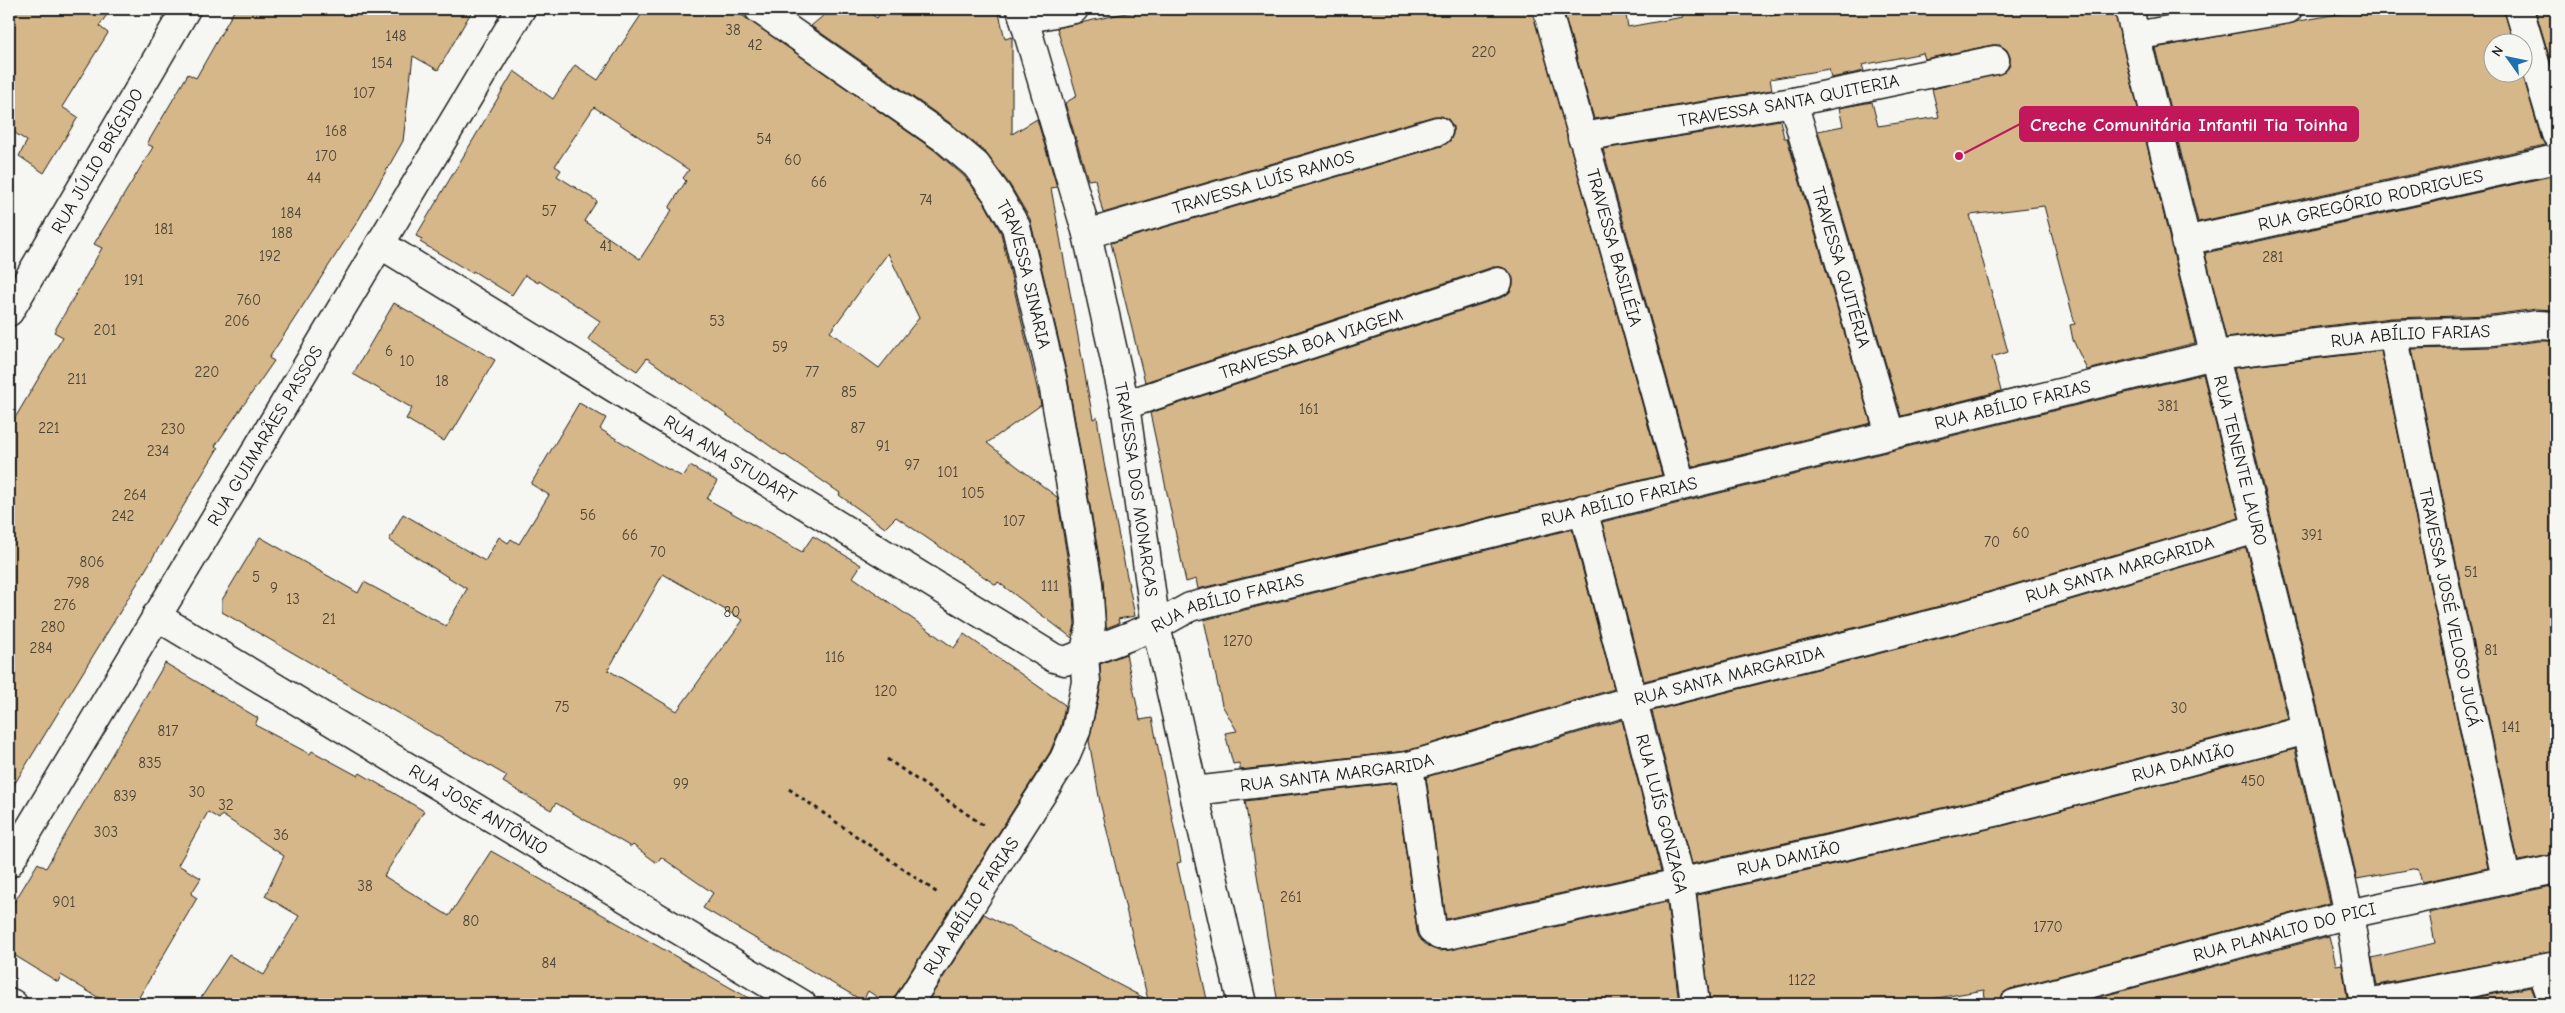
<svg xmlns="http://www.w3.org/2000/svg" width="2565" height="1013" font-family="'Comic Neue',sans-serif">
<rect width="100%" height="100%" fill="#f6f6f2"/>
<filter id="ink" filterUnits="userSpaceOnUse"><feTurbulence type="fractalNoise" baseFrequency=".02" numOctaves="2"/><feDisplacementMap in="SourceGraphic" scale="10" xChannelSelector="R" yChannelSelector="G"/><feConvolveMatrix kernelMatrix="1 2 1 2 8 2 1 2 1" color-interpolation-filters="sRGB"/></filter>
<g filter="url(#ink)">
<path fill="#d5b789" stroke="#1c1c1c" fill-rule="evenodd" d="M9 9H111L99 26 108 33 62 107 78 117 44 173 19 156 27 141 9 129Z
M235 9H473L438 70 413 56 403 141 359 219 269 358 274 361 215 446 218 448 140 579 9 793V428L63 337 54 332 102 248 94 244 153 147 147 144 188 74 196 78Z
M645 9H733L934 150 964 176 984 202 1001 233 1041 405 987 443 1057 497 1072 585 1075 624 1072 638 998 582 996 585 896 517 885 528 839 495 840 493 785 455 784 456 647 358 637 371 588 339 600 321 539 281 538 283 525 275 512 295 473 271 472 273 420 242 422 239 416 236 514 71 553 99 575 65 598 80ZM594 107 689 170 683 178 686 181 669 208 672 210 640 259 584 221 597 201 557 176 561 170 555 166ZM888 253 919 318 879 368 830 332Z
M831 9H863L877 18 883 9H998L1005 39 1012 37V134L1037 119 1057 187 1051 188 1093 419 1097 417 1104 463 1135 616 1118 619 1119 623 1106 628 1103 580 1067 375 1030 219 1010 185 986 153 953 125 811 26Z
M1144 9H1532L1662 475 1198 589 1196 579 1186 582 1150 413 1503 297 1510 292 1513 285V278L1508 270 1501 267H1493L1145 382 1111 243 1442 146 1450 141 1453 134V126L1448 119 1441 116H1434L1103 213 1095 179 1088 180 1065 103 1077 96 1057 28Z
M1563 9H1625L1628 27 1683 17 1682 13 1695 12V9H1768L1770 16 1808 9H2114L2195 343 2087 370 2073 340 2070 325 2075 324 2044 206 1970 215 2008 352 1992 357 2001 391 1901 416 1818 131 1843 126 1839 108 1872 102 1878 126 1939 117 1932 89 2005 72 2010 64V57L2007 50 2000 45H1992L1925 59 1923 53 1862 65 1864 71 1831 78 1829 69 1770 79 1772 90 1594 119Z
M2364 9H2504L2513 42H2492V72H2522L2541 138 2545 145 2198 222 2155 48Z
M2535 9H2556V80Z
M1780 120 1784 138H1787L1871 423 1692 467 1603 149Z
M2556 175V310L2536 309 2491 315 2391 318 2226 338 2205 253Z
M394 303 495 360 453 431 451 430 444 441 406 419 412 408 353 374Z
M2539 341H2556V854L2518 861 2412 349 2493 347Z
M2381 351 2488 868 2422 882 2418 868 2357 879 2322 726 2234 368Z
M2203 374 2239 518 1944 605 1644 681 1602 522Z
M579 403 606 418 600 429 656 463 683 477 690 466 717 481 707 499 802 552 813 536 861 565 853 577 954 648 964 634 1065 705 1061 726 1050 752 895 996 893 1004H888L868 991 863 1001 703 908 713 893 661 857 657 863 633 845 631 847 556 803 551 810 503 782 507 776 222 612V600L260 537 358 593 364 582 446 626 467 589 389 540 403 514 485 561 499 537 508 543 511 539 519 544 549 495 531 484ZM663 574 743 620 677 711 608 670Z
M1572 529 1614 689 1406 751 1240 770 1239 763 1233 764 1225 733 1237 731 1222 705 1204 620Z
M2246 548 2288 719 1995 796 1691 864 1652 711 1952 635Z
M1126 654 1140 720 1152 718 1181 862 1177 863 1208 1004H926L984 914 1148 1000 1100 802 1089 741 1101 685 1100 664Z
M165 663 258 718 255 725 310 754 312 751 358 776 360 773 424 811 384 876 449 916 491 851 759 1004H197L229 955 264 975 299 916 265 896 284 856 222 815 219 819 208 812 178 865 201 878 191 894 197 898 135 1004H109L61 975 58 982 9 952V911L38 863 46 868Z
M1622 720 1661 871 1446 919 1426 777Z
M2295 749 2330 903 2010 989 2003 993 1999 1004H1986L1984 990 1902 1004H1710L1697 895 2002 826Z
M1396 783 1417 931 1421 940 1429 947 1439 951 1450 950 1667 902 1679 1004H1278L1245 801Z
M2556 885V951L2377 985 2372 958 2435 943 2429 913Z
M2329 936 2336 965 2342 964 2348 1004H2073Z
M2531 987 2538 1004H2443Z"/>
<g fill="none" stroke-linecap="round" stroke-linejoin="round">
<defs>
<g id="minor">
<path id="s1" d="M759 9 944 138 976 165 997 194 1016 227 1052 378 1088 583 1091 625 1084 655 1086 682 1076 731 1064 759 908 1004"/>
<path id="s2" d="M1021 9 1087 234 1125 405 1156 626 1242 1004"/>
<path id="s3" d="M1547 9 1681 485"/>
<path id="s4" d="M2129 9 2307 730 2349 914 2364 1004"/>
<path d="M2519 9 2556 134"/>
<path d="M1024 19 1074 9"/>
<path d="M2135 36 2288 9"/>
<path id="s5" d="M1793 102 1890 434"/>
<path id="s6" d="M1582 137 1793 102 1995 60"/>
<path id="s7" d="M1087 234 1438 131"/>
<path id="s8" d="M2185 241 2556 159"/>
<path id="s9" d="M380 244 1054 658 1065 661 1156 626 1190 607 2214 355 2393 334 2492 331 2538 325 2556 326"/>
<path id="s10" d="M2393 334 2506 879"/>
<path id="s11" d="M1125 405 1498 282"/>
<path id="s12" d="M1583 509 1680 882 1695 1004"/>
<path id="s13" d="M156 616 802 1004"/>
<path id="s14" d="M1409 766 1432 929 1439 935H1447L1999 811 2307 730"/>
<path id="s15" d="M1194 791 1409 766 1633 700 1948 620 2256 529"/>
<path d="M2542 970 2554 1004"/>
<path id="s16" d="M2014 1004 2349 914 2556 869"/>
<path d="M2363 1004 2556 966"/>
</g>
<g id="tertiary">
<path id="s17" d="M9 312 186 9"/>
<path id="s18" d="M9 863 521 9"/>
</g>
<path id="primary" d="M9 1002 13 1004"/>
</defs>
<use href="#minor" stroke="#1c1c1c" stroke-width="31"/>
<use href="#tertiary" stroke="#1c1c1c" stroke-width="31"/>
<use href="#primary" stroke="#1c1c1c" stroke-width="31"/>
<path stroke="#1c1c1c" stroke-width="3" stroke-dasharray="4 4" stroke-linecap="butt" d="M887 759 983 825
M789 789 939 894"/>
<use href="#minor" stroke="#f6f6f2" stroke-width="28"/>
<use href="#tertiary" stroke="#f6f6f2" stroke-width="28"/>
<use href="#primary" stroke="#f6f6f2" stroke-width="28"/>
</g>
</g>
<g text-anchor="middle" stroke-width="4.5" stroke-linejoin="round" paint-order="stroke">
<g font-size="15" fill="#4a4337">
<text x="733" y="35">38</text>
<text x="396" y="41">148</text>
<text x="755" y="50">42</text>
<text x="1484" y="57">220</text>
<text x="382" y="68">154</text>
<text x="364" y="98">107</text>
<text x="336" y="136">168</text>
<text x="764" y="144">54</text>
<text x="326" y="161">170</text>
<text x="793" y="165">60</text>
<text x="314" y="183">44</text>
<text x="819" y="187">66</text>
<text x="926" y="205">74</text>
<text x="549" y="216">57</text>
<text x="291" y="218">184</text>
<text x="164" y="234">181</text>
<text x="282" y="238">188</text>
<text x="606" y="251">41</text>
<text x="270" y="261">192</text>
<text x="2273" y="262">281</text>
<text x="134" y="285">191</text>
<text x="249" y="305">760</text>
<text x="237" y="326">206</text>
<text x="717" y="326">53</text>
<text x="105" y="335">201</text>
<text x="780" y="352">59</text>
<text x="389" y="356">6</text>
<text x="407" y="366">10</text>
<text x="207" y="377">220</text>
<text x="812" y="377">77</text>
<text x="77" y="384">211</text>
<text x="442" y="386">18</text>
<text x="849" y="397">85</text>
<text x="2168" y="411">381</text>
<text x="1309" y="414">161</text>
<text x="49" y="433">221</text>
<text x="858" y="433">87</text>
<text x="173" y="434">230</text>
<text x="883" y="451">91</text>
<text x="158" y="456">234</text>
<text x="912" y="470">97</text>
<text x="948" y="477">101</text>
<text x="973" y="498">105</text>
<text x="135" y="500">264</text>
<text x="588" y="520">56</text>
<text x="123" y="521">242</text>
<text x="1014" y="526">107</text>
<text x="2021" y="538">60</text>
<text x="630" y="540">66</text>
<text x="2312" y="540">391</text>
<text x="1992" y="547">70</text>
<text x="658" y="557">70</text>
<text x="92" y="567">806</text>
<text x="2471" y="577">51</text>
<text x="256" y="582">5</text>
<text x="78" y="588">798</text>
<text x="1050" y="591">111</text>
<text x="274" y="593">9</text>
<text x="293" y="604">13</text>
<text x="65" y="610">276</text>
<text x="732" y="617">80</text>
<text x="329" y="624">21</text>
<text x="53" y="632">280</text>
<text x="1238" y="646">1270</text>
<text x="41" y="653">284</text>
<text x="2491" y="655">81</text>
<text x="835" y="662">116</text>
<text x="886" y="696">120</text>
<text x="562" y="712">75</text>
<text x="2179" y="713">30</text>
<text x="2511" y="732">141</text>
<text x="168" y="736">817</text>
<text x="150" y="768">835</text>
<text x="2253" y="786">450</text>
<text x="681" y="789">99</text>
<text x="197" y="797">30</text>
<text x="125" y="801">839</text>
<text x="226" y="810">32</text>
<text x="106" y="837">303</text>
<text x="281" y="840">36</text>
<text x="365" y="891">38</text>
<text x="1291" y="902">261</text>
<text x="64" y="907">901</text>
<text x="471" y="926">80</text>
<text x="2048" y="932">1770</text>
<text x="549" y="968">84</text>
<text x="1802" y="985">1122</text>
</g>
<g font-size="18" fill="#1c1c1c" stroke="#f6f6f2">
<text dy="6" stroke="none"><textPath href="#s6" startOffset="210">TRAVESSA SANTA QUITERIA</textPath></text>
<text dy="6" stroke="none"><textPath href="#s17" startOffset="175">RUA JÚLIO BRÍGIDO</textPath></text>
<text dy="6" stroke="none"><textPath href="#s7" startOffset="184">TRAVESSA LUÍS RAMOS</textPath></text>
<text dy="6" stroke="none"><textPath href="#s8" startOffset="190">RUA GREGÓRIO RODRIGUES</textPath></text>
<text dy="6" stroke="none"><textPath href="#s3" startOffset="248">TRAVESSA BASILÉIA</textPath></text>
<text dy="6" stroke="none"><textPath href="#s5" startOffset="172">TRAVESSA QUITÉRIA</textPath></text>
<text dy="6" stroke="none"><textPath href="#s1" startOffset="389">TRAVESSA SINARIA</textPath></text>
<text dy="6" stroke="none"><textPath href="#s9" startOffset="2191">RUA ABÍLIO FARIAS</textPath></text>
<text dy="6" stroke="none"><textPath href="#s11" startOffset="196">TRAVESSA BOA VIAGEM</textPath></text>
<text dy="6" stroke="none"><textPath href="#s9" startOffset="1786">RUA ABÍLIO FARIAS</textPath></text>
<text dy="6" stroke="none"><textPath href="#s18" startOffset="498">RUA GUIMARÃES PASSOS</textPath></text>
<text dy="6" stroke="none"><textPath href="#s9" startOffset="411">RUA ANA STUDART</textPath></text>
<text dy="6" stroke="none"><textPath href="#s4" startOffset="465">RUA TENENTE LAURO</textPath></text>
<text dy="6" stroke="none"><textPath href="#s2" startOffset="495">TRAVESSA DOS MONARCAS</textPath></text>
<text dy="6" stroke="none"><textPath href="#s9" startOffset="1381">RUA ABÍLIO FARIAS</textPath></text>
<text dy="6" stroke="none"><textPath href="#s15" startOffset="954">RUA SANTA MARGARIDA</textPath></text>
<text dy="6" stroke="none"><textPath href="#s9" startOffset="976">RUA ABÍLIO FARIAS</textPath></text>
<text dy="6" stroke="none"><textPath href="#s10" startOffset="279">TRAVESSA JOSÉ VELOSO JUCÁ</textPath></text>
<text dy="6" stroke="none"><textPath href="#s15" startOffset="549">RUA SANTA MARGARIDA</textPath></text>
<text dy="6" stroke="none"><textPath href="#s14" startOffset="938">RUA DAMIÃO</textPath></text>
<text dy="6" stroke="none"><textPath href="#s15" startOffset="144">RUA SANTA MARGARIDA</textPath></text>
<text dy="6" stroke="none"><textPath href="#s13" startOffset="376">RUA JOSÉ ANTÔNIO</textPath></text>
<text dy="6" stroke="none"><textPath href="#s12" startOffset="315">RUA LUÍS GONZAGA</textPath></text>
<text dy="6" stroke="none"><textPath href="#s14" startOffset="532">RUA DAMIÃO</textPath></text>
<text transform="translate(971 906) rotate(-57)" y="6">RUA ABÍLIO FARIAS</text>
<text dy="6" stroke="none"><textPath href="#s16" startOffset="280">RUA PLANALTO DO PICI</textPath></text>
</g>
</g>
<path fill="none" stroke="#c2185b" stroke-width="2" d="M1959 156L2020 124"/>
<circle fill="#c2185b" stroke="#f6f6f2" stroke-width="2" cx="1959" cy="156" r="5"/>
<rect fill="#c2185b" stroke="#c2185b" stroke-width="2" x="2020" y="107" width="338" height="34" rx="5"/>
<g font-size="19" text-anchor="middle" font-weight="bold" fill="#fff">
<text x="2189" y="131">Creche Comunitária Infantil Tia Toinha</text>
</g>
<rect width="2565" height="1013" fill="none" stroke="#f6f6f2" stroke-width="30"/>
<rect x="15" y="15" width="2535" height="983" fill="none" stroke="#1c1c1c" stroke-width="2" filter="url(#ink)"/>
<g transform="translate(2508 58) rotate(303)"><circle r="24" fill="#f6f6f2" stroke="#9f9f9c"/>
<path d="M0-4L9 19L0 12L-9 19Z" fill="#1f6fb2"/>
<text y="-8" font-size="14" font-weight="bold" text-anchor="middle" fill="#1c1c1c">N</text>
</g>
</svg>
